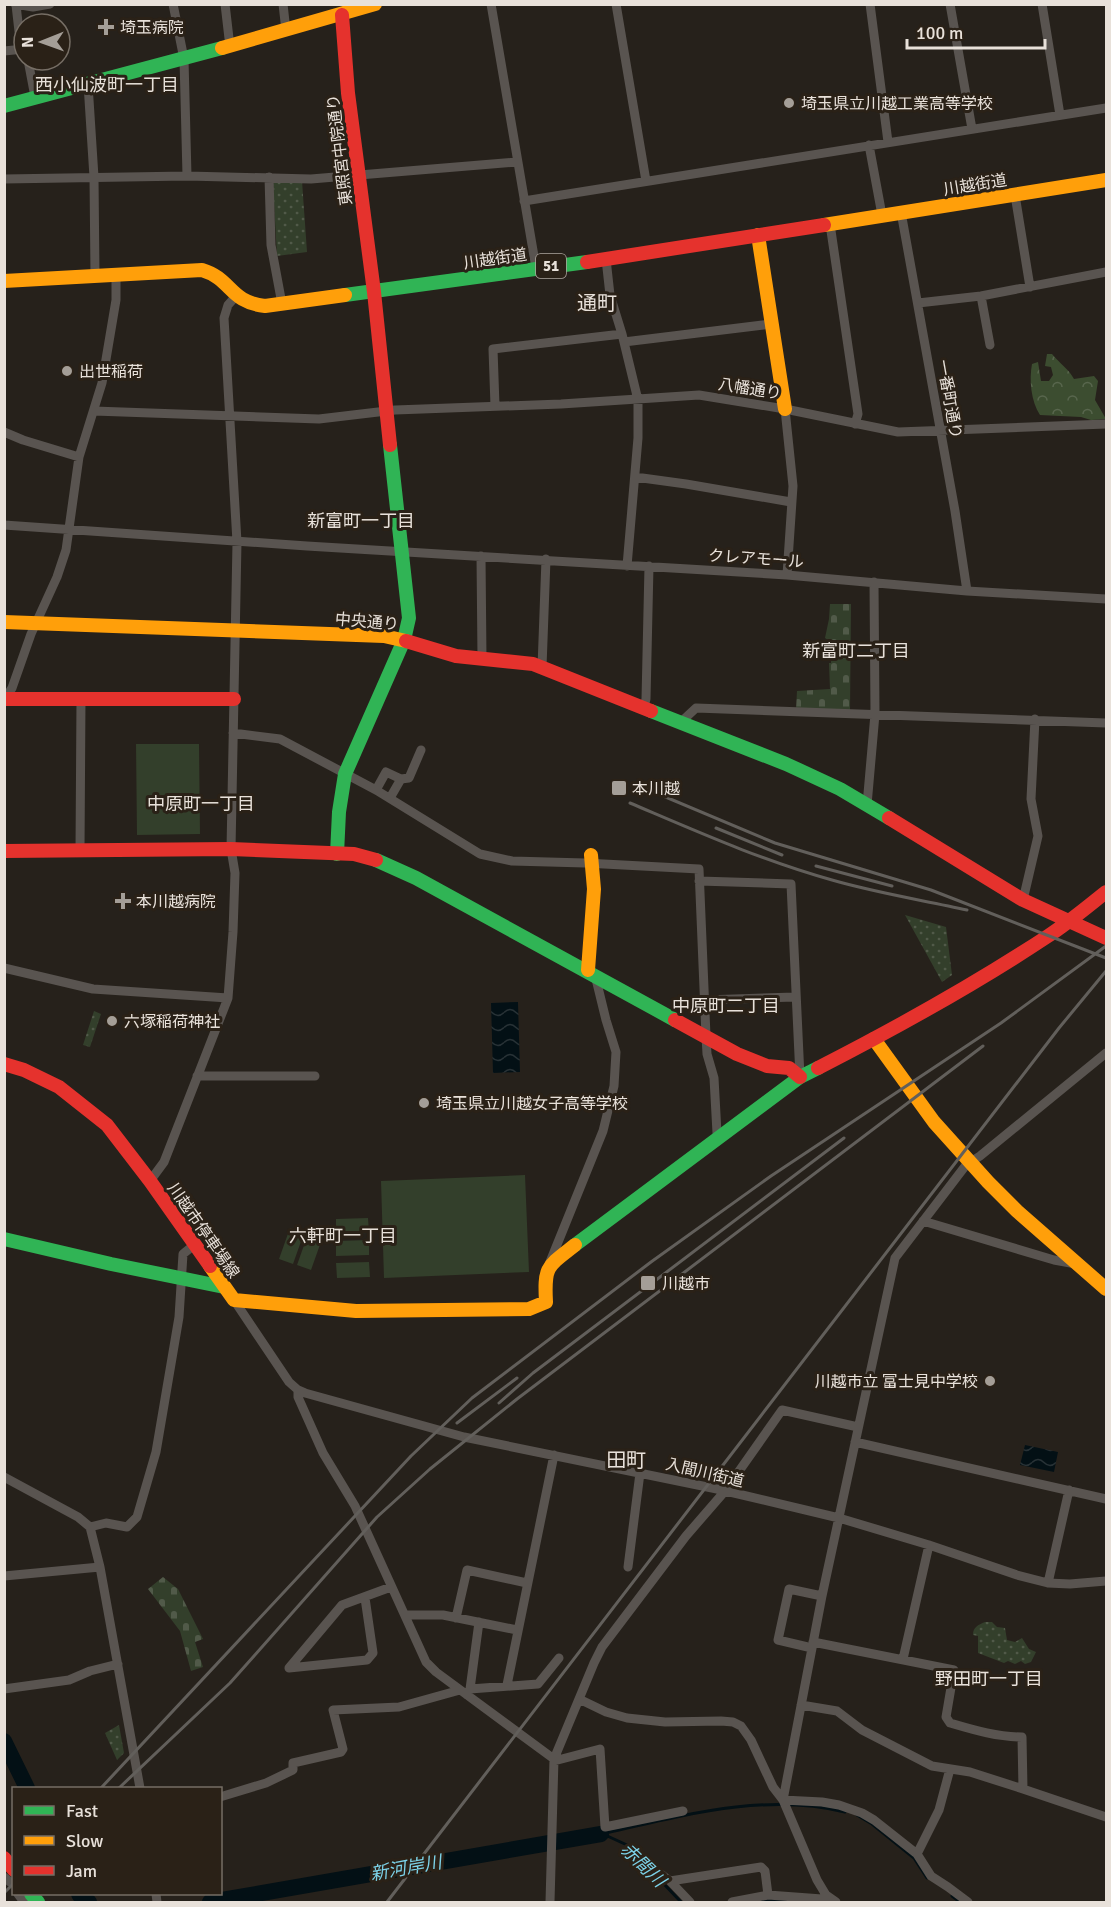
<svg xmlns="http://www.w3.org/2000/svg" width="1111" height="1907" font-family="Signika,'Noto Sans JP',sans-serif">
<defs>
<pattern id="green-dots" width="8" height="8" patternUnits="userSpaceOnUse" patternTransform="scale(1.5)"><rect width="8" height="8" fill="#333f2b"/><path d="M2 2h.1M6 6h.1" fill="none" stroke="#515a49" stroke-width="1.8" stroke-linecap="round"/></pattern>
<pattern id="forest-crowns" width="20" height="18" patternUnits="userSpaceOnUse" patternTransform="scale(1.5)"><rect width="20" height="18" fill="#3c4d30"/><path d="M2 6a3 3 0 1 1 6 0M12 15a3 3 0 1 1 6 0" fill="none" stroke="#58664d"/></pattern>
<pattern id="cemetery-stones" width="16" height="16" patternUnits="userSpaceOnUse" patternTransform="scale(1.5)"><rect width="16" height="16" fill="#333f2b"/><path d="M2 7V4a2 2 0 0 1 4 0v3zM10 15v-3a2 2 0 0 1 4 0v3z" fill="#515a49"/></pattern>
<pattern id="water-waves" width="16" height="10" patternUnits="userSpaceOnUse" patternTransform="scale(1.5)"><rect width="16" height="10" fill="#031015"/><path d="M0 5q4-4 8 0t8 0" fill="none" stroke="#283236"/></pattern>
</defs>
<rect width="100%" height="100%" fill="#26211b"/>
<path fill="url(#green-dots)" d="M275 181H302L307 252 277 256 273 184Z
M905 915 946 927 952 975 942 982Z
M94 1011 101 1014 90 1047 83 1045Z
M985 1622H992L997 1627 1005 1628 1007 1640 1015 1642 1022 1638 1029 1649 1036 1652 1031 1662 1025 1664 1021 1661 1015 1664 1008 1661 1004 1663 978 1653V1636L973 1635C973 1627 978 1625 985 1622Z
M119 1725 124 1753 117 1760 105 1733Z"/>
<path fill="url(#forest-crowns)" d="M1047 354H1052C1060 364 1068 368 1074 379L1094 376 1098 381 1095 400 1106 419 1091 420 1081 417 1040 415C1031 401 1029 380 1032 364L1038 362 1041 381H1049L1053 375 1051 367 1045 366Z"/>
<path fill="url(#cemetery-stones)" d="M830 604H851L850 711 796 710 797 691 830 689 829 663H831V651L829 650 828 640 825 638 829 619Z
M163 1577 178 1589 203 1639 195 1642 203 1667 191 1671 180 1631 148 1589Z"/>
<path fill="#333f2b" d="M136 744H199L200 834 137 835Z
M525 1175 529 1272 384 1278 381 1181Z
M368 1218 369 1233 336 1234V1219Z
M290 1228 304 1233 293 1264 279 1259Z
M308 1234 322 1239 311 1270 297 1265Z
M369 1240V1255L336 1256V1241Z
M369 1262 370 1277 337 1278 336 1263Z"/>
<path fill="url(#water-waves)" d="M518 1002 520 1072 493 1073 491 1003Z
M1025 1445 1058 1452 1054 1472 1020 1465Z"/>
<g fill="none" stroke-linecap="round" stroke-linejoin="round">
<path stroke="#031015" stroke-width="3" d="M857 1815 872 1824 914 1858 927 1878
M601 1834C681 1816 764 1792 845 1812
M603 1834 627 1845 681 1902
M952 1896 960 1902
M758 1902 766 1900 792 1902"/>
<path stroke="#031015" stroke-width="16" d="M4 1741 27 1788
M79 1894 83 1900 89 1902
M210 1902 601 1834"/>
<path stroke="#595450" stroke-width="9" d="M15 4 33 7 50 4
M173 4 184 59 187 176
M225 4 230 47
M283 4 286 31
M491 4 536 268
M616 4 646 181
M870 4 888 142
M950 4 972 129
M1042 4 1060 115
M16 5 21 49
M4 51 24 49
M28 60 35 97
M88 84 94 177 95 275
M869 145 882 215
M269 177 271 245 282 304
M4 179 187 176 311 179 517 162
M1015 195 1030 287
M524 201 1106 108
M901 212 955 511 967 591
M830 224 858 414 855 424
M606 259 610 295 622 334 638 400V438L627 566
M981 296 990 345
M918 303 981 296 1106 272
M624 342 771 324
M495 406 493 349 622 334
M785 409 793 486 787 575
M94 411 319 419 395 410 561 404 699 395 785 409 898 432 1106 424
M4 432 23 440 79 457
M635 477 686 484 791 502
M4 525 307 546 787 575 967 591 1106 599
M481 556 482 659
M542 667 546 559
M5 699 12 688 31 634 57 577 66 550 79 457 102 383 116 300V274
M644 707 646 699 649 566
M681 722 696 708 1106 723
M233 733 280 739 376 790 480 854 512 861 585 863 699 869 706 1036 707 1054 714 1078 717 1133 719 1139
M376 790 386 772 401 779 409 778 421 750
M390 798 401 779
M867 805 875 714 874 582
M80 851 81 699
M699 881 791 884 800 1077
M1023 900 1038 836 1031 799 1035 719
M4 968 93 989 228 998
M704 1000 795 997
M197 1076H315
M150 1181 164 1162 228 998 233 932 235 873 231 849 237 542 224 318 228 305 236 296
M923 1221 1054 1260 1076 1264
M550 1262 603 1131 614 1086 616 1052 606 1020 595 975
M234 1300 289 1382 298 1390 305 1393 464 1437 717 1489 839 1518 929 1545 1017 1575 1048 1583 1070 1584 1106 1581
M298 1390V1397L323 1453 355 1506 426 1662 436 1672 554 1759
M855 1442 1106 1499
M4 1477 78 1517 90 1527 100 1567 140 1788
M90 1527 106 1523 127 1527 137 1517 156 1452 179 1317 183 1254 194 1245
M628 1567 640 1473
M4 1576 100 1567
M1048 1583 1069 1490
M405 1615H443L517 1630
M456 1618 467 1570 527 1583
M812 1648 778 1640 789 1589 822 1596
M903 1659 929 1545
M289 1668 367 1660 373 1653 365 1598
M289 1668 342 1605 391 1587
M507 1685 554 1455
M4 1689 69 1680 90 1671 118 1664
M470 1689 479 1622
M467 1695 470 1689 538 1684 559 1658
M579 1699 606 1712 627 1718 665 1722 721 1721 733 1722 741 1726 751 1740 773 1787 783 1800 817 1880 826 1895 836 1902
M801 1705 837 1711 862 1730 932 1766 970 1772 1023 1789 1022 1737C997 1737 974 1730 950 1723L946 1717 954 1670 813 1642
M554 1761 600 1749 605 1827 683 1811
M1023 1789 1106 1817
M220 1797 266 1783 293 1770V1763L341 1752 343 1749 333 1710 399 1707 460 1690
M783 1800 822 1596 895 1258 966 1165 980 1156 1106 1053
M783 1800 822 1802 839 1805 862 1813 874 1820 917 1854 931 1876 948 1887 968 1902
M917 1854 939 1810 950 1769
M657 1871 670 1881 690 1902
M4 1877 10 1882
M670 1881 761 1867 765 1871 768 1895
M18 1894 24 1902
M156 1894 157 1902
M550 1902 554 1759 594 1663 602 1647 686 1536 725 1491 782 1410 858 1427
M732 1902 768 1895 822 1899 826 1895"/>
<path stroke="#30b455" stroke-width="14" d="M4 106 222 48
M345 295 587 262
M651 711 786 764 840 789 889 818
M337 854 339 812 345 774 404 640 409 618 390 445
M376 860 416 878 675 1020
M4 1239 111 1264 224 1287
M575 1245 800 1077 818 1068
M31 1894 38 1902"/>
<path stroke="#ff9f0a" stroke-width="14" d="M222 48 375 4
M824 225 1106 180
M758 235 785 409
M4 281 202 270C232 279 229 302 265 306L345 295
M4 622 384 636 406 641
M588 970 594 889 591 855
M874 1039 934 1122 988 1182 1017 1211 1106 1289
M210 1266 234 1300 356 1311 529 1309 546 1302C544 1266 547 1267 575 1245"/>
<path stroke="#e5322d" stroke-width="14" d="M342 15 348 93 374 292 390 445
M587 262 824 225
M406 641 456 656 533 664 651 711
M4 699H234
M889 818 1023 900 1106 938
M4 851 231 849 354 854 376 860
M675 1020 737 1054 767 1066 789 1068 800 1077
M4 1064 24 1070 59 1087 107 1125 150 1181 210 1266
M818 1068C896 1028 974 985 1048 936 1068 923 1087 907 1106 892
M4 1858 14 1870"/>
<path stroke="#625f5b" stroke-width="3" d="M637 785 775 843 931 890 1106 958
M630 803C696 831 763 861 832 880 877 893 922 900 967 910
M716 828 782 855
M816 866 892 886
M499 1403 533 1373 844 1138
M457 1423 517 1378
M101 1788 411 1456 472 1398 651 1262 771 1176 1001 1023 1106 946
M119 1788 230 1683 377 1517 430 1469 517 1399 983 1046
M4 1893 14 1883
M387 1902 1059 1028 1106 971"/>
</g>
<g fill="#a49e97" stroke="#2a2117" stroke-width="2">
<path d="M103 18h6v6h6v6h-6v6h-6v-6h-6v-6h6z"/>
<circle cx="789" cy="103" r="6"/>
<circle cx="67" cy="371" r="6"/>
<rect x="611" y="780" width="16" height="16" rx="3"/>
<path d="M120 892h6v6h6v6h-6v6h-6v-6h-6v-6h6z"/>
<circle cx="112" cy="1021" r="6"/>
<circle cx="424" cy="1103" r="6"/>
<rect x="640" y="1275" width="16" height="16" rx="3"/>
<circle cx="990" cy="1381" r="6"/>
</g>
<g text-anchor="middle" stroke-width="6" stroke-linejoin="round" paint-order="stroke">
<rect fill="#2a2117" stroke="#afa7a0" stroke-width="1.5" x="536" y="254" width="30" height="24" rx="4.5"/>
<g font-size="15" font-weight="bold" fill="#e8e1da">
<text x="551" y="271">51</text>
</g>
<g font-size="16" fill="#e8e1da" stroke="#2a2117" text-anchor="start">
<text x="120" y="33">埼玉病院</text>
<text x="801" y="109">埼玉県立川越工業高等学校</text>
<text x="79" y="377">出世稲荷</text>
<text x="632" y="794">本川越</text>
<text x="136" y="907">本川越病院</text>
<text x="124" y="1027">六塚稲荷神社</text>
<text x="436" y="1109">埼玉県立川越女子高等学校</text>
<text x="662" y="1289">川越市</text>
<text x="978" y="1387" text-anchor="end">川越市立 富士見中学校</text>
</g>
<g font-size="16" fill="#e8e1da" stroke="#2a2117">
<text transform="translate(339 150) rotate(-97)" y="6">東照宮中院通り</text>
<text transform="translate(975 184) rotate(-9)" y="6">川越街道</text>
<text transform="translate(495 258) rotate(-8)" y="6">川越街道</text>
<text transform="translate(750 388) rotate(9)" y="6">八幡通り</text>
<text transform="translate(950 399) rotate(80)" y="6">一番町通り</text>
<text transform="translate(756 558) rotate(4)" y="6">クレアモール</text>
<text transform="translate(367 621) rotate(5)" y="6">中央通り</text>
<text transform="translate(204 1230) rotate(55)" y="6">川越市停車場線</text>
<text transform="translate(705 1472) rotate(13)" y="6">入間川街道</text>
</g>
<g font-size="18" fill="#e8e1da" stroke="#2a2117">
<text x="107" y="91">西小仙波町一丁目</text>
<text x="361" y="527">新富町一丁目</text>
<text x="856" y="657">新富町二丁目</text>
<text x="201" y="810">中原町一丁目</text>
<text x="726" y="1012">中原町二丁目</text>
<text x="343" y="1242">六軒町一丁目</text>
<text x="989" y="1685">野田町一丁目</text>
</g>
<g font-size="18" font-style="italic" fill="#7cd2e8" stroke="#2a2117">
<text transform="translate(643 1865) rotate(44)" y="6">赤間川</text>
<text transform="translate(406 1868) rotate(-10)" y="6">新河岸川</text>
</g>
<g font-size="20" fill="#e8e1da" stroke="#2a2117">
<text x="597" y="310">通町</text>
<text x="626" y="1467">田町</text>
</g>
</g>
<rect width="1111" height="1907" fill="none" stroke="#e8e1da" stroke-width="12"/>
<rect x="12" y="1787" width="210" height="108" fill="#2a2117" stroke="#766e65" stroke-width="1.5"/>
<rect x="24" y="1806" width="30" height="9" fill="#30b455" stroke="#766e65" stroke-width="1.5"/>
<text x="66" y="1817" font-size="18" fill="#e8e1da">Fast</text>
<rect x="24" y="1836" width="30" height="9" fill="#ff9f0a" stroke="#766e65" stroke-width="1.5"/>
<text x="66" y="1847" font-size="18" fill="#e8e1da">Slow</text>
<rect x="24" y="1866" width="30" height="9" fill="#e5322d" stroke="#766e65" stroke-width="1.5"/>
<text x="66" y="1877" font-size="18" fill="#e8e1da">Jam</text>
<g transform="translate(42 42) rotate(269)"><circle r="28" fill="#2a2117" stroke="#766e65" stroke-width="1.5"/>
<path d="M0-4.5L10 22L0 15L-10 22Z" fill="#a49e97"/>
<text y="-9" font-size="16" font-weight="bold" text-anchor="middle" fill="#e8e1da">N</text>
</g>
<path d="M907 39v9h138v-9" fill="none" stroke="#e8e1da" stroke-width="3"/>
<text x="916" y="39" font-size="18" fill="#e8e1da" stroke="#2a2117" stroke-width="4.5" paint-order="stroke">100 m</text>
</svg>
